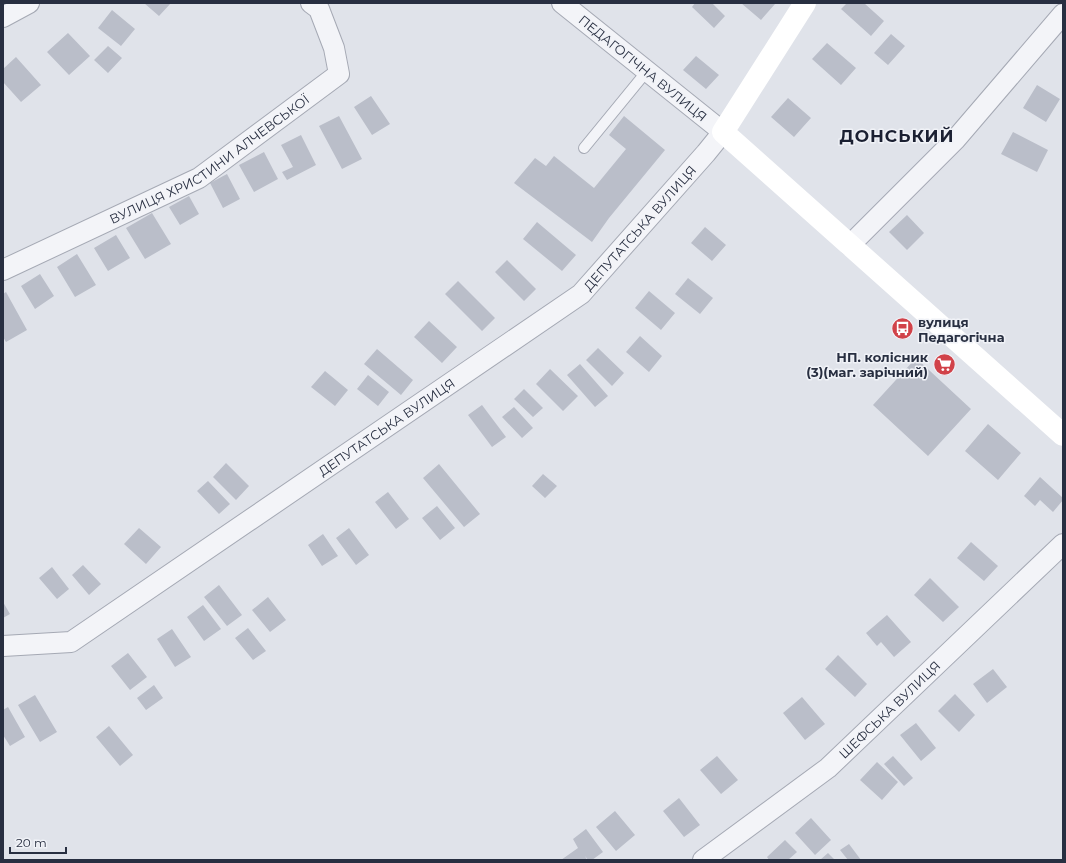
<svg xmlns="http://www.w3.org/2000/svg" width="1066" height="863" font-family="Montserrat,sans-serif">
<rect width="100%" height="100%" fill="#e0e3ea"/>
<path fill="#babec9" d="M144 3H171L159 16Z
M695 3H712L725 16 714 28 692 7Z
M741 3H774L775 4 761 20Z
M847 3H864L884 21 871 36 841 9Z
M112 10 135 29 121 46 98 28Z
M68 33 90 56 69 75 47 52Z
M891 34 905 46 888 65 874 53Z
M827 43 856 68 841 85 812 59Z
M108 46 122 58 108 73 94 60Z
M696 56 719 75 706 89 683 70Z
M16 57 41 85 21 102 3 82V69Z
M1037 85 1060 99 1046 122 1023 108Z
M371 96 390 124 372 135 354 107Z
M788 98 811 118 794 137 771 117Z
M339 116 362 159 342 169 319 126Z
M624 116 665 150 609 218 592 242 514 183 535 158 546 166 554 156 594 188 626 149 609 135Z
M1013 132 1048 150 1037 172 1001 154Z
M301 135 316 165 287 180 282 172 293 167 281 145Z
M264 152 278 179 254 192 239 165Z
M227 174 240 199 223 208 210 183Z
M189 196 199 214 180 225 169 207Z
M152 213 171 244 145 259 126 228Z
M907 215 924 233 907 250 889 232Z
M537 222 576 255 562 271 523 239Z
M705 227 726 245 712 261 691 243Z
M116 235 130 258 108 271 94 248Z
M77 254 96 285 75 297 57 267Z
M507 260 536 289 524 301 495 272Z
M40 274 54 296 35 309 21 286Z
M688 278 713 298 700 314 675 294Z
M458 281 495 318 482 331 445 294Z
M649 291 675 313 661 330 635 308Z
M6 292 27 330 6 342 3 337V294Z
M429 321 457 347 442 363 414 337Z
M640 336 662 356 649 372 626 352Z
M598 348 624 373 612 386 586 360Z
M377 349 413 380 401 395 364 364Z
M916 358 971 409 928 456 873 405Z
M580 364 608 396 595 407 567 375Z
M550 369 578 396 563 411 536 384Z
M325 371 348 390 335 406 311 387Z
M368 375 389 392 378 406 357 389Z
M524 389 543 408 533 417 514 399Z
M482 405 506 437 492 447 468 415Z
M514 407 533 428 522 438 502 417Z
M988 424 1021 453 998 480 965 451Z
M226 463 249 486 236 500 213 477Z
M439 464 480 514 464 527 423 478Z
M543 474 557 486 545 498 532 486Z
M1040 477 1063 498V500L1053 512 1040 500 1035 506 1024 496Z
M208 481 230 504 219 514 197 491Z
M388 492 409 519 396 529 375 502Z
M437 506 455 528 440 540 422 518Z
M139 528 161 547 146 564 124 544Z
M349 528 369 555 356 565 336 538Z
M323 534 338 556 322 566 308 545Z
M971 542 998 566 984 581 957 558Z
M83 565 101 584 89 595 72 575Z
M52 567 69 589 57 599 39 578Z
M930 578 959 607 943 622 914 595Z
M219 585 242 615 227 626 204 597Z
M268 597 286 620 270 632 252 610Z
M3 602 10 614 3 618Z
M203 605 221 629 204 641 187 617Z
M887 615 911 642 894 657 881 642 877 646 866 633Z
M248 628 266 651 253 660 235 638Z
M172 629 191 657 175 667 157 639Z
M128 653 147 677 130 690 111 666Z
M838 655 867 684 855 697 825 669Z
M993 669 1007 687 987 703 973 684Z
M154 685 163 698 146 710 137 698Z
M955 694 975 715 959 732 938 711Z
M35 695 57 732 40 742 18 705Z
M802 697 825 724 805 740 783 713Z
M8 707 25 737 10 746 3 735V710Z
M916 723 936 748 921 761 900 735Z
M109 726 133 755 120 766 96 737Z
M717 756 738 780 721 794 700 770Z
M893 756 913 778 904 786 884 764Z
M877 762 898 782 882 800 860 780Z
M679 798 700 825 684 837 663 811Z
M615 811 635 835 616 851 596 827Z
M811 818 831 840 815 855 795 833Z
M586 829 603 852 592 860H588L585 856 587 860H561L578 848 573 839Z
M785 840 797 852 788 860H769L767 857Z
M849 844 861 860H848L840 850Z
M828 853 835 860H820Z"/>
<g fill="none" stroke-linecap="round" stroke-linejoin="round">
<defs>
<path id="lane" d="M584 148 647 71"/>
<g id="street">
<path d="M3 17 29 3"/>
<path d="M850 245 955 140 1063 14"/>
<path id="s1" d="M3 270 199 178 339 74 334 48 319 9 311 3"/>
<path id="s2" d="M3 646 71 642 581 294 706 153 723 132 562 3"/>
<path id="s3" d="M703 860 828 768 1063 544"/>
</g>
</defs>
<use href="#lane" stroke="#a5a9b4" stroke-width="12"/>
<use href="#street" stroke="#a5a9b4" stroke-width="22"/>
<use href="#lane" stroke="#f3f4f8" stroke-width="10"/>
<use href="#street" stroke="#f3f4f8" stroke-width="20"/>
<path stroke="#fff" stroke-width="22" d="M805 3 723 132 1063 435"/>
</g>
<defs>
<symbol id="bus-disc" viewBox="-11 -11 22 22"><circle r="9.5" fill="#d14249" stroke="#f0f2f7"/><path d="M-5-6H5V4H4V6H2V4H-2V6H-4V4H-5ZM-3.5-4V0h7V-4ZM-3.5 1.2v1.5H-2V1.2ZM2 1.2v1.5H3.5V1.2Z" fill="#fff"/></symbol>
<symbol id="supermarket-disc" viewBox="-11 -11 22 22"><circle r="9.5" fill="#d14249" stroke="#f0f2f7"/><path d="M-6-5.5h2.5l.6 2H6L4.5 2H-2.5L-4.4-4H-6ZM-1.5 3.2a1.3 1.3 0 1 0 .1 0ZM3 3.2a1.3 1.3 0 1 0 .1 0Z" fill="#fff"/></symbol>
</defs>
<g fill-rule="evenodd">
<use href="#bus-disc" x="890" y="316" width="25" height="25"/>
<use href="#supermarket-disc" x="932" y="352" width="25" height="25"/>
</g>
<g text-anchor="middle" stroke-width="3" stroke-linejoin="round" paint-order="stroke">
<g font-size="13" fill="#282f41" stroke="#f0f2f7">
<text transform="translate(643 68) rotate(39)" y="5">ПЕДАГОГІЧНА ВУЛИЦЯ</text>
<text dy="5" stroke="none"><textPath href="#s1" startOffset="235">ВУЛИЦЯ ХРИСТИНИ АЛЧЕВСЬКОЇ</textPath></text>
<text dy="5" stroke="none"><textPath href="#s2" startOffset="774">ДЕПУТАТСЬКА ВУЛИЦЯ</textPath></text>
<text dy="5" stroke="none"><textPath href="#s2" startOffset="450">ДЕПУТАТСЬКА ВУЛИЦЯ</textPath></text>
<text dy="5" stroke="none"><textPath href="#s3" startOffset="240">ШЕФСЬКА ВУЛИЦЯ</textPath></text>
</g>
<g font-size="13" font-weight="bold" fill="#282f41" stroke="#f0f2f7" text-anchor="start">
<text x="918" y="327">вулиця<tspan x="918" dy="15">Педагогічна</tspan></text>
<text x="928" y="362" text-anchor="end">НП. колісник<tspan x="928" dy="15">(3)(маг. зарічний)</tspan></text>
</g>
<g font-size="17" font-weight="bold" letter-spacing="1" fill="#1b2032" stroke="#f0f2f7">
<text x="897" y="142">ДОНСЬКИЙ</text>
</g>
</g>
<rect width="1066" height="863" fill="none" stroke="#282f41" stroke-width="8"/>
<path d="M10 847v6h56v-6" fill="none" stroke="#282f41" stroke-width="2"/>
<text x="16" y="847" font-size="12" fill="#282f41" stroke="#f0f2f7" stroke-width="3" paint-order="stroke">20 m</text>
</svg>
